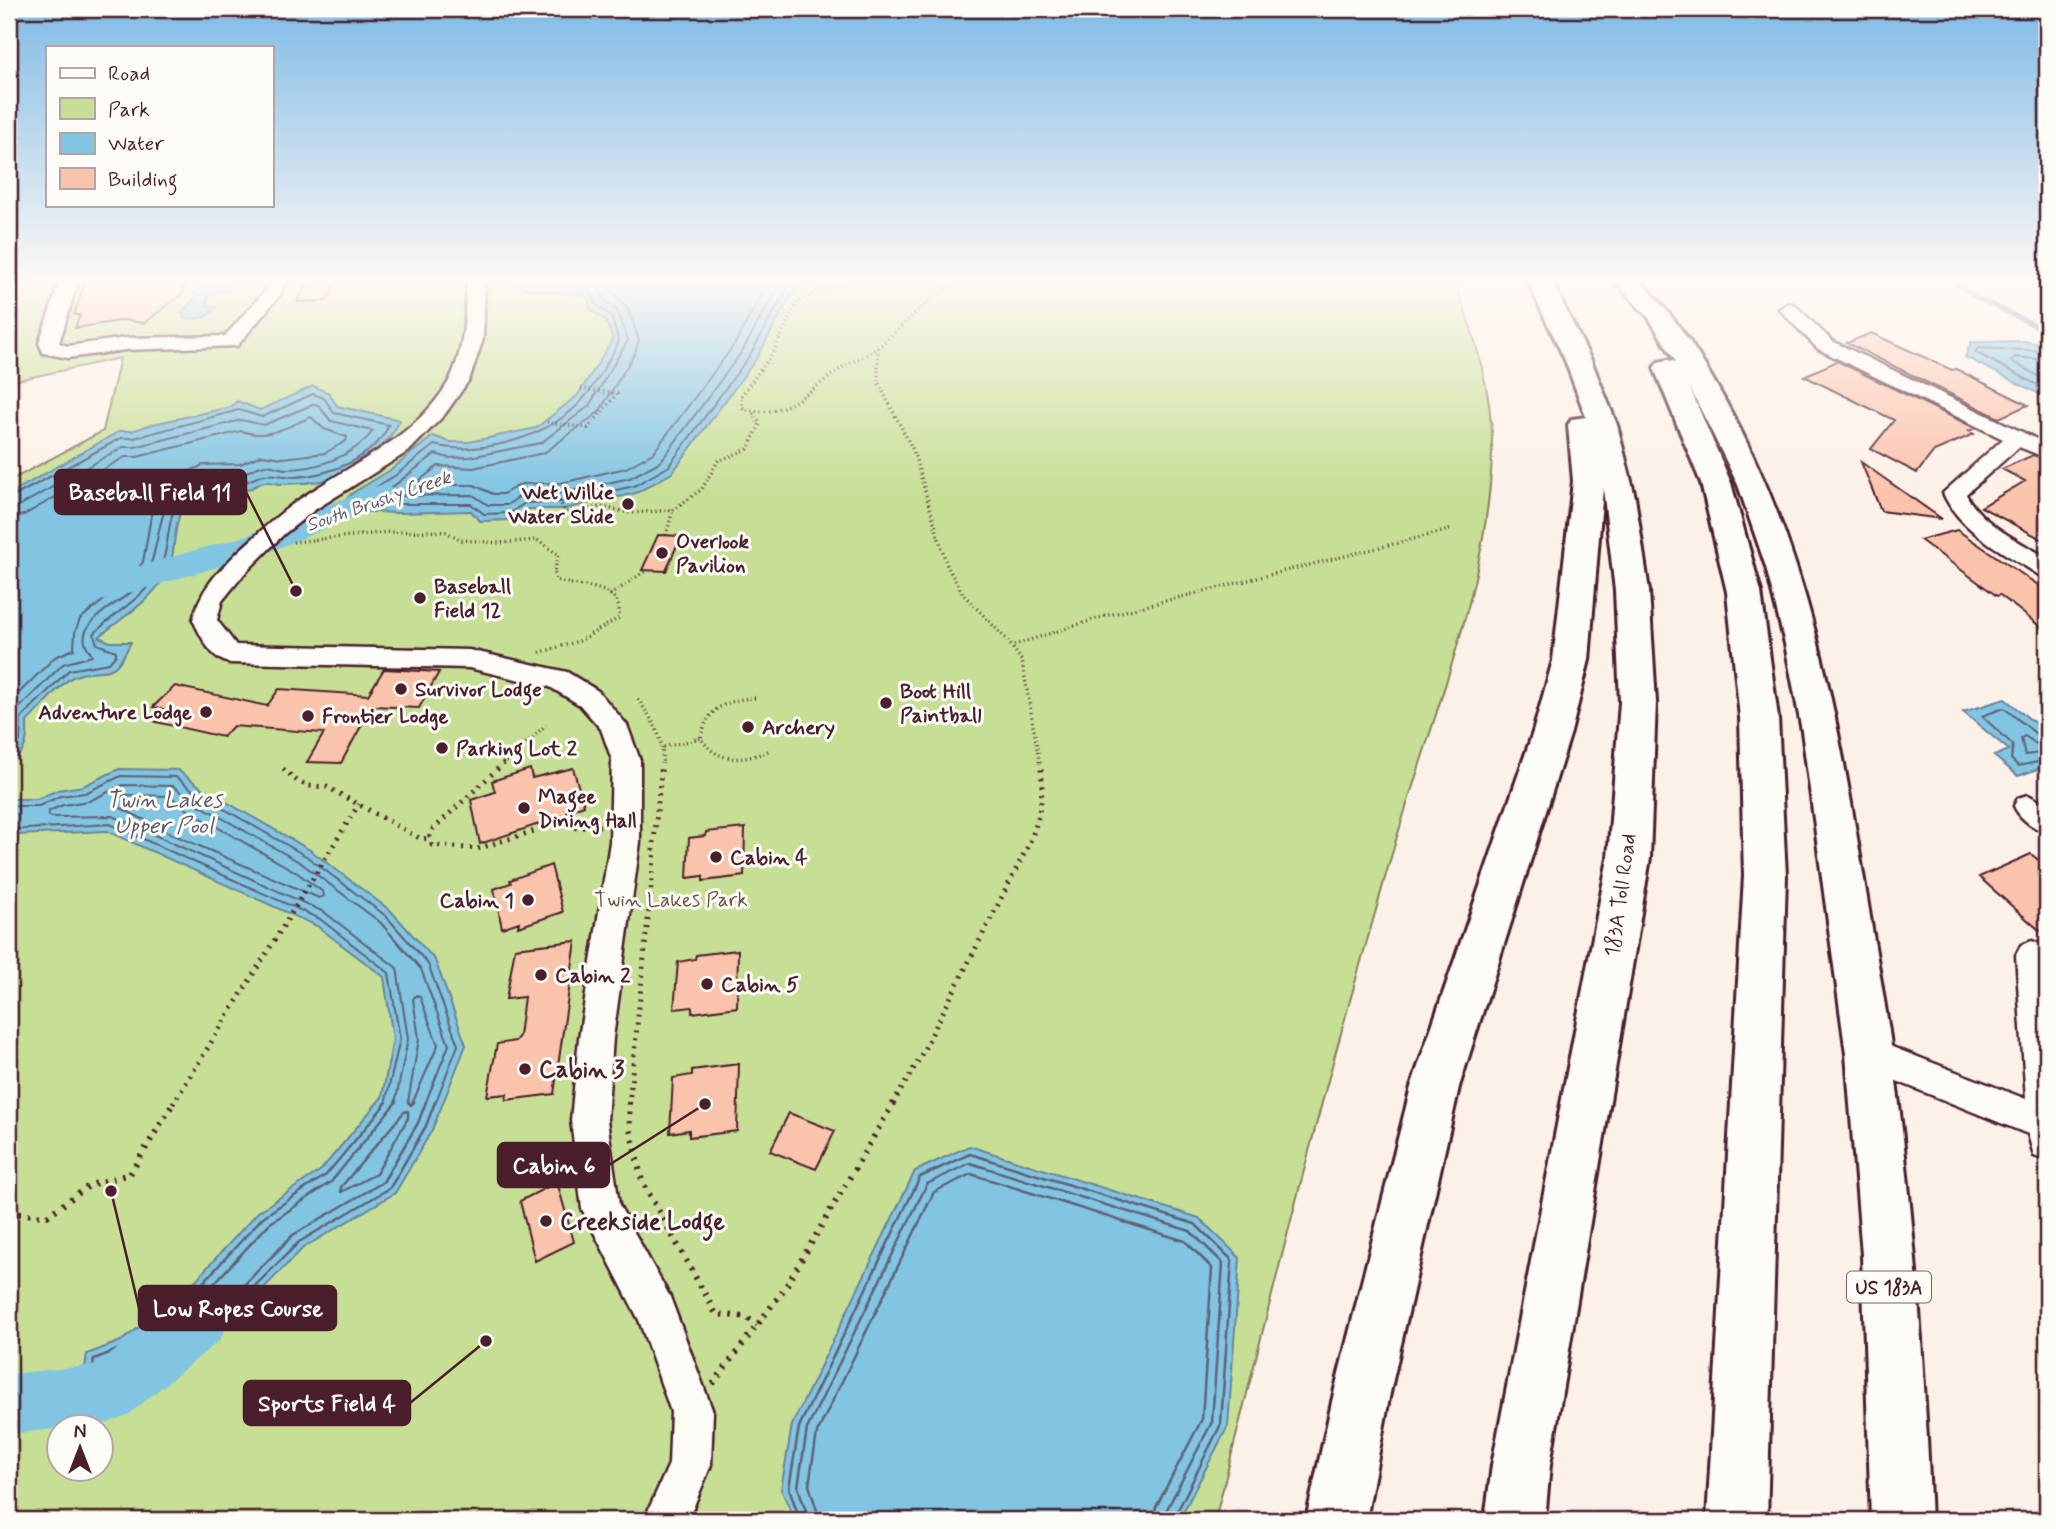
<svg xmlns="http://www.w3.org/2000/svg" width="2056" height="1529" font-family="Mynerve,sans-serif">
<rect width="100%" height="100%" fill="#fcf1e8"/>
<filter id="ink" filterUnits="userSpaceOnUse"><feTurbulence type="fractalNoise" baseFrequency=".0143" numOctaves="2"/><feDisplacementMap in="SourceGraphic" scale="14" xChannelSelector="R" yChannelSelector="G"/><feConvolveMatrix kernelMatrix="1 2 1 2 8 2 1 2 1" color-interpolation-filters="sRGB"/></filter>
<g filter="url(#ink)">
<path fill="#c7df95" stroke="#887f60" stroke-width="2" fill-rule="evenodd" d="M9 278H1453C1474 332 1494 395 1492 454 1488 565 1451 668 1417 773 1403 816 1390 859 1378 903 1318 1107 1267 1314 1215 1520H9V481L103 431 120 358 9 382ZM60 1428H102V1470H60Z"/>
<path fill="#81c5e2" stroke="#6b8399" stroke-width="2" d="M232 278 228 290 216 292 208 296 207 304 216 308C205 320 199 319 184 318L182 312 196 297V295L193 293 216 282Z
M514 278H801L756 359 672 473 636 493 564 509H527L514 520 480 521 471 511 398 513 353 511 328 519 327 513 332 505 342 504 351 494 392 469 433 436 450 442H469L536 428 578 395 613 339 605 320 591 310 587 296 523 288Z
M2023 341 2047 345V398L1965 357 1971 342Z
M313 386 329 393 337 406 400 420C389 445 360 470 334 478 319 483 300 483 286 484 279 485 271 481 265 482 258 483 252 489 245 490 233 492 219 488 207 491 163 504 183 546 165 576 149 603 122 617 99 637L110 642H131C111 684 107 664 75 676 62 681 38 711 27 722 28 742 26 752 9 764V494L120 431H132L153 424 231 407 237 401 260 410Z
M2005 699 2047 733V773L2038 769 2018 776 1994 756 2009 750 1963 712Z
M119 769 178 770 202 788 310 850 391 911 435 960 466 1045 432 1130 395 1193 303 1248 252 1300 203 1338 135 1362 116 1396 94 1417 51 1419C81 1400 82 1388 87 1354L121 1341 184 1293 258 1212 321 1170 382 1097 393 1039 384 977 317 926 107 831 16 835 9 837V799H37L58 790 83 786Z
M969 1146 1199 1218 1240 1258 1228 1426 1179 1520H795L781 1489 792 1425 915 1171Z"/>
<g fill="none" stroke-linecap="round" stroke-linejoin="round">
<path stroke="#606174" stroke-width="2" d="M524 278 527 281 589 290 597 306 611 316 619 342C608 360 598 382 584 398 553 436 481 457 434 445L396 475 358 498V504H471L484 514 510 513 525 503 563 502 634 486 668 467 750 355 793 278
M573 278 598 285 605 301 618 312 628 340 589 406 541 443 470 457 449 458 435 454 387 491V496L473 495 488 505H507L523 494 562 493 630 478 661 461 743 350 783 278
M605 278 614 294 627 307 639 340 635 353 599 412 544 453 473 468 438 466 420 480V485H474L493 494H503L521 484 561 483 626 468 653 453 734 345 771 278
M2047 351 1978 348 1975 352 2047 390
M2047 360 2015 357 2011 361 2047 381
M9 499 121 438H134L239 410 262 417 313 394 324 398 334 413 389 425C373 459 330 475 295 477 285 477 273 473 263 475 254 477 248 483 238 484 221 484 207 481 191 490 162 506 173 546 159 571 145 598 114 612 94 634L97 644 116 651V655L109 663 69 670 21 718 20 741 9 755
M9 508 19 506 123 447H135L241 420 264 425 314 404 318 405 331 421 373 431C354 456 318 469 287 469 280 469 273 465 266 465 255 466 247 474 236 475 215 477 198 475 180 489 151 513 164 557 138 586 126 600 79 619 85 642 86 647 90 651 92 656L63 664 16 711 9 743
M9 518 24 515 125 457H137L241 431C268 440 286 427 311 417L324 429 347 437 346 441 325 453 283 458 262 455 240 464 203 465 174 479 153 505 143 562 129 580 80 619 75 632 74 649 55 657 9 703
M2047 738 2040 737 2004 708 1982 716 2013 745 2011 759 2018 766 2038 762 2047 767
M2047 747 2042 748 2025 736 2021 738 2025 755 2041 753 2047 756
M125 795 170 796 189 811 296 872 323 892 324 896 319 898 172 834 115 805V800Z
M9 806H39L60 796 85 793 121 776 176 777 198 794 306 856 386 916 428 964 458 1045 435 1104
M9 830 110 824 320 919 389 973 400 1039 385 1104
M395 1104 408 1039 397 968 324 912 113 816 51 817 48 815 49 811 63 805 89 801 123 785 173 786 194 802 301 863 380 922 421 969 449 1045 425 1104
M410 1104 408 1102 419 1039 413 999 416 995 420 997 438 1045 412 1104"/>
<path stroke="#606174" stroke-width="2.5" d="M387 1102 326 1175 263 1217 188 1299 125 1347 94 1359 90 1383 79 1407 81 1411H90L111 1392 131 1356 200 1332 247 1294 299 1242 390 1188 426 1126 435 1102
M396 1102 331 1182 269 1224 195 1304 163 1328V1332L166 1334 196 1324 241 1288 293 1235 383 1182 418 1123 426 1102
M408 1102 411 1105 414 1102
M408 1111V1118L376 1174 341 1192V1187L404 1112Z
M800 1520 789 1488 799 1427 920 1177 970 1154 1195 1224 1232 1260 1221 1424 1173 1520
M809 1520 798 1487 807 1429 927 1184 970 1163 1190 1231 1223 1263 1212 1422 1166 1511 1164 1520
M820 1520 809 1485 817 1433 934 1192 971 1174 1185 1241 1212 1268 1202 1419 1156 1507 1153 1520"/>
<path stroke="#6b8399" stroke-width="5" d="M1948 278 1978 298 2047 331"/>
<path fill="#81c5e2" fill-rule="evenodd" d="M380 485 391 488 396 495 391 502 266 553 29 622 9 630V603L242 537Z
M200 1291 220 1300 229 1320 220 1340 129 1414 108 1423 9 1434V1374L97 1365 180 1300Z"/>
</g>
<path fill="#fac4ac" stroke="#4a1f2b" stroke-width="2" d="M86 278H186L182 294 144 323 125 320 75 328 80 315H74Z
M312 278H339L326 301 297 302Z
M1871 333 1952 370 1956 369 2028 405 1999 418 1847 343Z
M1837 361 1975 428 1969 431 1974 434 1934 451 1917 473 1871 449 1894 420 1804 376Z
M2033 455 2047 460V542L1981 507 2025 481 2002 469Z
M1861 462 1942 519 1881 511Z
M1957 530 2047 591V632L2000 595 1997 596 1920 540Z
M658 535 681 536 666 571 642 570Z
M384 669 439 672 419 708 372 706 341 763 307 762 324 733 233 726 223 737 156 722 168 710 153 707 175 686 267 706 279 689 368 695Z
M573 768 584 805 567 811 568 814 480 844 471 800 495 792 492 781 530 769 532 778Z
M745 828 744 876 703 881V876L687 878 689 838 705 836 706 832Z
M2031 854 2047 867V937L1979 877Z
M551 865 563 912 518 927 519 922 502 928 494 889 511 883 510 880Z
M576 941 554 1094 506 1100 507 1094 487 1096 497 1044 515 1041 519 1036 524 997 506 999 515 948Z
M738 950 737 1007 692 1013V1007L674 1009 678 962 695 959 696 955Z
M739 1064 737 1131 689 1137V1130L670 1133 673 1078 692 1075V1070Z
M789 1113 835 1131 816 1169 770 1151Z
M557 1182 574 1242 535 1261 520 1201Z"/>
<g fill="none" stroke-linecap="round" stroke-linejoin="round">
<defs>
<path id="minor" d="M61 278H79L59 343 68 346 126 338 225 336 266 290 270 278H288L280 295 237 346 126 350 68 358 43 353 39 343Z
M470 278H488L485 282 483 339 469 380 445 414 409 451 316 509 284 534 244 574 222 601 217 620 236 645 469 650 567 672 598 691 627 725 640 760V842L613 1038 607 1120 619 1205 670 1297 713 1412 711 1465 688 1520H644L669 1464 671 1412 639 1320 582 1209 571 1120 579 1038 610 842 612 760 601 729 580 705 550 687 469 668 229 663C210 658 201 636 193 620 200 589 217 573 239 551 259 533 278 514 300 499 352 463 416 439 449 381 465 350 465 315 467 282Z
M1788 303 1795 305 1832 341 2047 444V458L2019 447 1966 494C1980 524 2021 542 2047 558V577L2039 575C2004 552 1960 532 1943 493L2003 439 1818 349 1779 309Z
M2028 795 2047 805V833C2033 828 2020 819 2014 806L2018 798Z
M2032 941 2043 945 2047 953V1161L2034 1156 2028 1134 1857 1065 1852 1054 1857 1043 1869 1038 2026 1099 2016 955 2021 945Z"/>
<path id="highway" d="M1526 278H1550L1591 360 1617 425 1635 497 1649 591 1656 702 1650 858 1550 1465 1545 1520H1485L1492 1465 1608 858 1620 702 1615 591 1603 488 1589 660 1571 732 1459 1087 1390 1393 1366 1520H1306L1334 1393 1411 1087 1533 732 1553 660 1573 481 1568 425 1572 419 1586 417 1565 360Z
M1611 278H1637C1676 317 1698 352 1724 399 1812 556 1838 723 1867 898 1875 949 1885 1001 1892 1052 1914 1207 1924 1364 1931 1520H1871L1862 1255 1846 1054 1802 731 1785 644 1766 567 1738 485 1689 386 1731 483 1761 592 1778 718 1786 876 1767 1520H1707L1744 876 1740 718 1727 592 1701 483 1654 368 1658 362 1668 360 1676 362 1649 318Z"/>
</defs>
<use href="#minor" stroke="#4a1f2b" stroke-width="5"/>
<use href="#highway" stroke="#4a1f2b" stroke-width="6"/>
<path stroke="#4a1f2b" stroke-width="3.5" stroke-dasharray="1 3.5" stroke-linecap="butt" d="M854 278 846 284 816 292 797 302 773 353 741 396 743 408C781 423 813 387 843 367 855 360 869 355 880 346 908 322 930 295 964 278
M1022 278 1068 282 1129 278
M878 348V382L913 450 947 566 963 594 1007 640 1022 661 1040 765
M547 422 588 428 617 394 578 388
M559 501 566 512 601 507 630 513 673 510 702 489 718 461 748 449 760 424 753 413
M666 535 673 510
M293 542 390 532 429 531 446 532 462 540 500 543 537 540 559 555 554 571 556 580C580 589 623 582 619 618L579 641 538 653
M610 595 647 570
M1014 645 1105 616 1453 529
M755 698C727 699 706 709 701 738 717 764 745 762 770 750
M638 699C653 722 665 737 662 765
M664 747 701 738
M503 765 546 725"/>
<path stroke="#4a1f2b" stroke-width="5" stroke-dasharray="2 6" stroke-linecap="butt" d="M504 763 433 829 430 836 432 845 477 849 566 821 572 828 600 826
M283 769 297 781 309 786 327 787 421 839 431 838
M653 851 662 763
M173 1104 359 804
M629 1104 655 850
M893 1104 917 1063 1030 842C1040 815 1045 792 1040 763"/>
<path stroke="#4a1f2b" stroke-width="6" stroke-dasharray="2.5 7" stroke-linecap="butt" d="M629 1102 630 1129 642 1181 716 1314 746 1317 757 1325
M9 1213 47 1216 90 1185 130 1174 174 1102
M713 1384 785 1288 894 1102"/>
<use href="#minor" fill="#fdfcf7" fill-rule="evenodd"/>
<use href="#highway" fill="#fdfcf7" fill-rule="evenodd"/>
</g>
</g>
<linearGradient id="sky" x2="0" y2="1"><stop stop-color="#7fbbe6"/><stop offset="0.57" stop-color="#fef9f5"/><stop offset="1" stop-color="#fef9f5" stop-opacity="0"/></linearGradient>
<rect width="2056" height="492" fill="url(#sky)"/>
<g fill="#4a1f2b" stroke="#fdfcf7" stroke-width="2.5">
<circle cx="628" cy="504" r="7"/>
<circle cx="662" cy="553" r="7"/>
<circle cx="420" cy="598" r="7"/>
<circle cx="401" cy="689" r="7"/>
<circle cx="886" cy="703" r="7"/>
<circle cx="206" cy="712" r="7"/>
<circle cx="308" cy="716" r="7"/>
<circle cx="748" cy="727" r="7"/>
<circle cx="442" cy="748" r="7"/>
<circle cx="524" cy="808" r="7"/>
<circle cx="716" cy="857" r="7"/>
<circle cx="528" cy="900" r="7"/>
<circle cx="541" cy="975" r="7"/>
<circle cx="707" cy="984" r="7"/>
<circle cx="525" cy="1069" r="7"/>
<circle cx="546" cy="1221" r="7"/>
</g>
<g text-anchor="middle" stroke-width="6" stroke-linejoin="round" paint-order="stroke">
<g font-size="19" font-style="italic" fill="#5d596b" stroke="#fdfcf7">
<text transform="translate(378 500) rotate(-19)" y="7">South Brushy Creek</text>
</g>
<rect fill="#fdfcf7" stroke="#806168" stroke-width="2" x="1847" y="1271.5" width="84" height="31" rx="5"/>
<g font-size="19" font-weight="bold" fill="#4a1f2b">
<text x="1889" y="1294">US 183A</text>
</g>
<g font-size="21" font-weight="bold" fill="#4a1f2b" stroke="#fdfcf7" text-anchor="start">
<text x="614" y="499" text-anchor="end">Wet Willie<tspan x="614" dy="24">Water Slide</tspan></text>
<text x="676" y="548">Overlook<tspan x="676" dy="24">Pavilion</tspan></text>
<text x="434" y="593">Baseball<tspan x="434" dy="24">Field 12</tspan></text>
<text x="415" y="696">Survivor Lodge</text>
<text x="900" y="698">Boot Hill<tspan x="900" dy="24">Paintball</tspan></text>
<text x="192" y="719" text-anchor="end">Adventure Lodge</text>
<text x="322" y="723">Frontier Lodge</text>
<text x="762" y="734">Archery</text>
<text x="456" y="755">Parking Lot 2</text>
<text x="538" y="803">Magee<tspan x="538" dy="24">Dining Hall</tspan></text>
<text x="730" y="864">Cabin 4</text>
<text x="514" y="907" text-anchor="end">Cabin 1</text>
<text x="555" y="982">Cabin 2</text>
<text x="721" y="991">Cabin 5</text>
</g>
<g font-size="21" fill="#4a1f2b" stroke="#fdfcf7">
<text transform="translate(1620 895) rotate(-82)" y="7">183A Toll Road</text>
</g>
<g font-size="21" fill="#694f46" stroke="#fdfcf7">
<text x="671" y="906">Twin Lakes Park</text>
</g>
<g font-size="23" font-style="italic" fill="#5d596b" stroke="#fdfcf7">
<text x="164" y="807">Twin Lakes<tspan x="164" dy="26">Upper Pool</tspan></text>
</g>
<g font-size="24" font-weight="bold" fill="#4a1f2b" stroke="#fdfcf7" text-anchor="start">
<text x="539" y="1077">Cabin 3</text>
<text x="560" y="1229">Creekside Lodge</text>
</g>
</g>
<path fill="none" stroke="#4a1f2b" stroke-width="2.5" d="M296 591L246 492M705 1104L609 1165M111 1191L139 1308M486 1341L410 1403"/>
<g fill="#4a1f2b" stroke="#fdfcf7" stroke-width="2.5">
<circle cx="296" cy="591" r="7"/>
<circle cx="705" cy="1104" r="7"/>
<circle cx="111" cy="1191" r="7"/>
<circle cx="486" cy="1341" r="7"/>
</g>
<g fill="#4a1f2b" stroke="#4a1f2b" stroke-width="2.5">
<rect x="55" y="470" width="191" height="44" rx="7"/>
<rect x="498" y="1143" width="111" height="44" rx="7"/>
<rect x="139" y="1286" width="197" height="44" rx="7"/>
<rect x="244" y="1381" width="166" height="44" rx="7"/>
</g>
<g font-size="23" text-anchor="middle" font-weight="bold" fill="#fff">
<text x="150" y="500">Baseball Field 11</text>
<text x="554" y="1173">Cabin 6</text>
<text x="238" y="1316">Low Ropes Course</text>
<text x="327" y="1411">Sports Field 4</text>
</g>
<rect width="2056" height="1529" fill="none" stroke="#fdfcf7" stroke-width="35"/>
<rect x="18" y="18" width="2021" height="1494" fill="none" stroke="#4a1f2b" stroke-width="2.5" filter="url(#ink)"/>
<rect x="46" y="46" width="228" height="161" fill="#fdfcf7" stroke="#b5a4a5" stroke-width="2"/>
<rect x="60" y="68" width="35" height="10" fill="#fdfcf7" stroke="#b5a4a5" stroke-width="2"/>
<text x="108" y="80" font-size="21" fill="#4a1f2b">Road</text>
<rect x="60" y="98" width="35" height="21" fill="#c7df95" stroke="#b5a4a5" stroke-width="2"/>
<text x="108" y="116" font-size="21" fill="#4a1f2b">Park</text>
<rect x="60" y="133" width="35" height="21" fill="#81c5e2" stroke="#b5a4a5" stroke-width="2"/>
<text x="108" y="150" font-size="21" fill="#4a1f2b">Water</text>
<rect x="60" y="168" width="35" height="21" fill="#fac4ac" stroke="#b5a4a5" stroke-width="2"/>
<text x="108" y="186" font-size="21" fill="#4a1f2b">Building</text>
<g transform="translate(80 1448)"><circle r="33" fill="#fdfcf7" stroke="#b5a4a5" stroke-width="2"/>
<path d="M0-5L12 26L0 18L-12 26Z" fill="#4a1f2b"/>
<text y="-10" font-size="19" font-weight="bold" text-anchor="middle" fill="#4a1f2b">N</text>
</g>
</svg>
